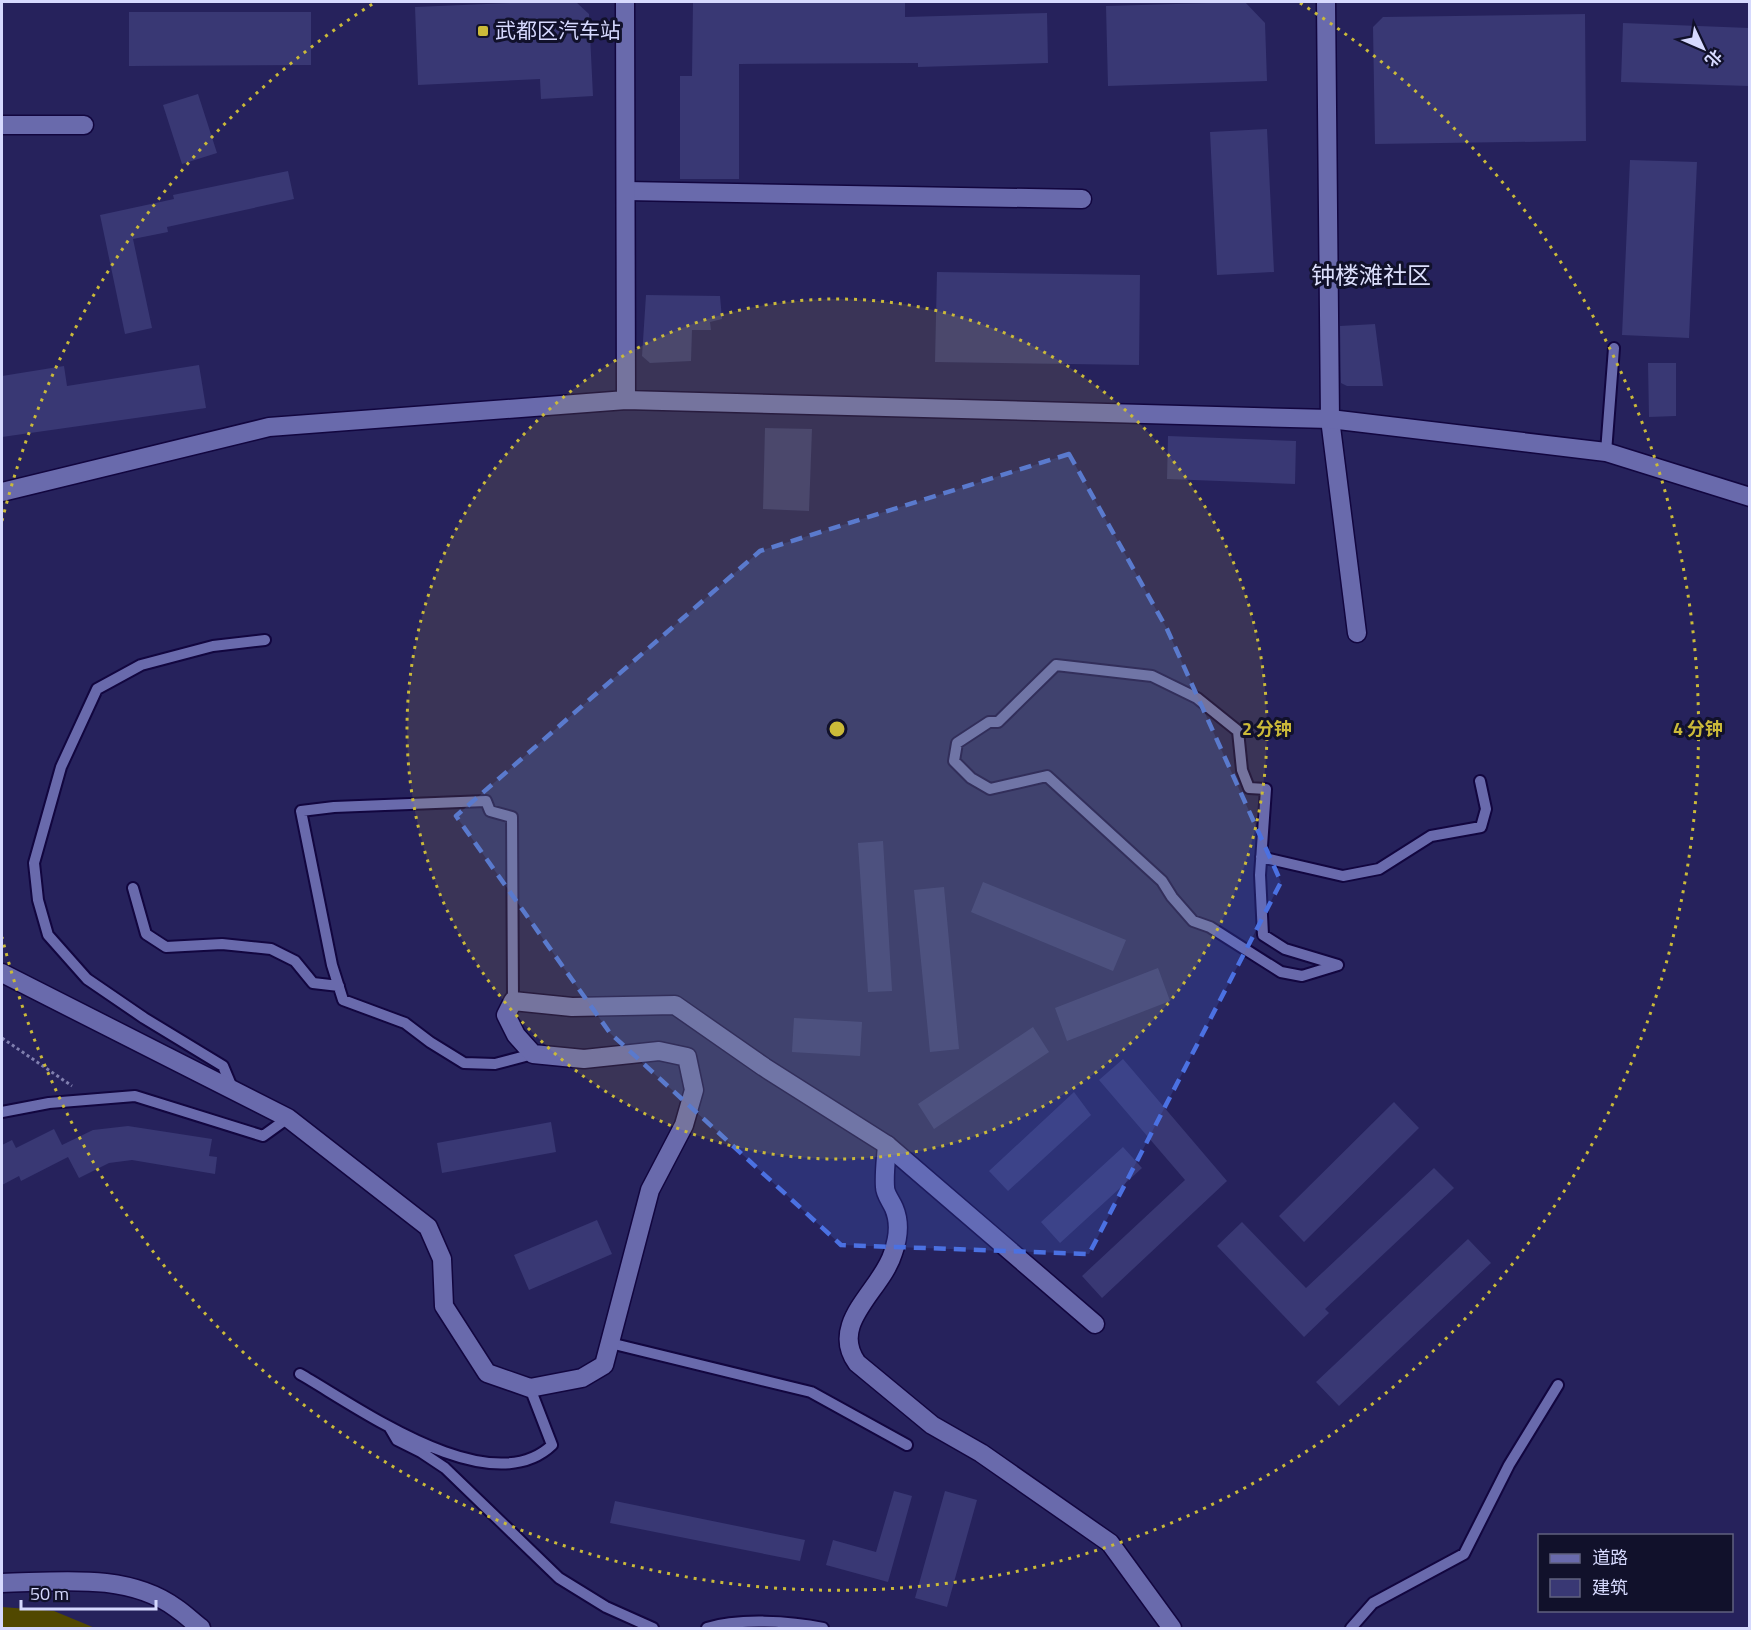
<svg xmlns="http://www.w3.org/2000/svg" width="1751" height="1630" font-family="'Titillium Web','Noto Sans SC',sans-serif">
<rect width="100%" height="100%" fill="#26225c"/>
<path fill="#514800" d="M2 1607 54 1611 95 1628H2Z"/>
<path fill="#393874" d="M531 2H576L589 14 593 96 541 99 540 79 418 85 415 7Z
M693 2H905V17L1047 13 1048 63 918 67V63L739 64V179H680V76H692Z
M1245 2 1265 23 1267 81 1108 86 1106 6Z
M129 12H311V65L129 66Z
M1585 14 1586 141 1375 144 1373 27 1383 17Z
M1623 23 1749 28V86L1621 82Z
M198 94 217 153 182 164 163 105Z
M1267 129 1274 272 1217 275 1210 132Z
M1630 160 1697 162 1689 338 1622 335Z
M288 171 294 199 167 227 168 232 133 239 152 328 125 334 100 215 174 199 173 195Z
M937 272 1140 275 1139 365 935 362Z
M646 295 720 296 722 319 710 322 711 330H692L691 361 650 363 642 356Z
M1375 324 1383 386H1347L1341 383 1340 326Z
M1648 363H1676V416L1649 417Z
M199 365 206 408 2 437V376L64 366 67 386Z
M765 428 812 429 809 511 763 509Z
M1168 436 1296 441 1295 484 1167 479Z
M883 841 892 991 868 992 858 843Z
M983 882 1126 940 1113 971 971 912Z
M944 887 959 1049 930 1052 914 890Z
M1158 968 1170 1001 1067 1041 1055 1008Z
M794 1018 862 1022 860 1056 792 1052Z
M1033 1027 1049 1052 934 1129 918 1104Z
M1123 1059 1227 1181 1102 1298 1082 1276 1185 1180 1099 1080Z
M1074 1092 1091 1115 1008 1191 989 1171Z
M1394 1102 1419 1128 1304 1242 1279 1216Z
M551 1122 556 1152 442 1173 437 1143Z
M128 1126 212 1139 209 1156 217 1157 215 1174 132 1160 109 1163 79 1178 68 1157 21 1181 19 1176 2 1185V1145L12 1140 16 1148 54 1129 62 1145 93 1130Z
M1123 1147 1142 1168 1060 1243 1041 1222Z
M1434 1168 1454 1188 1325 1309 1329 1313 1304 1337 1217 1246 1242 1222 1306 1288Z
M597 1220 612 1254 529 1290 514 1255Z
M1468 1239 1491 1263 1339 1406 1316 1382Z
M894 1491 912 1496 888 1582 826 1565 833 1540 876 1552Z
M945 1491 977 1500 947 1607 915 1598Z
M615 1501 805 1540 800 1561 610 1523Z"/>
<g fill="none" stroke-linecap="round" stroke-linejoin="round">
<defs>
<path id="lane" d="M1606 452 1614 348
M1056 665 1152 676 1197 698 1238 731 1242 770 1249 788 1266 789 1260 875 1263 935 1285 949 1338 965 1302 976 1281 972 1210 927 1193 921 1172 897 1162 881 1047 776 990 789 971 778 954 761 957 743 989 722H998Z
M1261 857 1343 876 1379 869 1431 836 1481 827 1486 809 1480 781
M133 888 146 934 166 947 222 944 271 949 295 961 313 983 339 986
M513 1001 512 817 490 811 486 801 334 807 301 811 332 965 343 1000 405 1023 430 1042 464 1063 495 1064 533 1054
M233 1090 223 1066 144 1018 87 979 48 935 38 900 34 863 61 767 97 689 141 665 213 646 265 640
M2 1112 49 1103 135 1096 263 1136 288 1118
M610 1343 811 1392 907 1445
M300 1374C358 1407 490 1504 552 1445L530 1388
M390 1428 397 1440 421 1452 445 1468 559 1578 606 1607 653 1628
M707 1628C738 1618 791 1621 823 1628
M1351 1628 1373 1603 1464 1554 1509 1465 1558 1385"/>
<path id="street" d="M2 125H84
M626 191 1082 199
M1330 419 1357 633
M887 1145C886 1159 884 1174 885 1187 885 1194 891 1201 894 1208 900 1222 898 1239 893 1253 882 1290 828 1323 857 1363L932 1425 981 1453 1110 1543 1172 1628"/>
<path id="secondary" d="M625 2 626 400
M1326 2 1330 419
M2 492 269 427 626 400 1330 419 1606 452 1750 497
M2 973 288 1118 428 1227 442 1259 444 1306 487 1373 530 1388 582 1378 604 1365 650 1190 684 1125 694 1090 687 1057 659 1051 584 1059 533 1054 516 1035 506 1015 513 1001 572 1007 675 1005 764 1067 887 1145 1095 1324
M2 1583C58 1582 127 1572 176 1608 185 1614 193 1622 201 1628"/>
</defs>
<use href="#lane" stroke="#12063f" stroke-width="14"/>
<use href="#street" stroke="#12063f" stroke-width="21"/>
<use href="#secondary" stroke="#12063f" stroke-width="21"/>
<path stroke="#807faf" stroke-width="3" stroke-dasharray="3 3" stroke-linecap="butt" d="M2 1038 72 1086"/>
<use href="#lane" stroke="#696aac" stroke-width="10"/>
<use href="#street" stroke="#696aac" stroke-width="18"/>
<use href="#secondary" stroke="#696aac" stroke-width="18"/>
</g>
<path fill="#4b71e2" fill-opacity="0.2" stroke="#4b71e2" stroke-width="4.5" stroke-dasharray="12 8" stroke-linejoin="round" d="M1069 454 1167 629 1281 882 1089 1254 841 1245 610 1033 456 816 760 551Z"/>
<circle cx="837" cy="729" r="430" fill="#cbba39" fill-opacity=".12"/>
<g fill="none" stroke="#cbba39" stroke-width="3" stroke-dasharray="3 6">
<circle cx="837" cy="729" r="430"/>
<path d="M2 521A861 861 0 0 1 374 3M1300 3A861 861 0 1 1 2 937"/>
</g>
<rect fill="#cbba39" stroke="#11112b" stroke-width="2" x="477" y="25" width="12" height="12" rx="3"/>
<g text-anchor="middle" stroke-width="6" stroke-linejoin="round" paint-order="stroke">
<g font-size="21" fill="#d6d9fe" stroke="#11112b" text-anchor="start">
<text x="495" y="38">武都区汽车站</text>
</g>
<g font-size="24" fill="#dbdefb" stroke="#11112b">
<text x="1371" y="284">钟楼滩社区</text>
</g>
</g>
<circle cx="837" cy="729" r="9" fill="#cbba39" stroke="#11112b" stroke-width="3"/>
<g font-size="18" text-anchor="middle" font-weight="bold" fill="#cbba39" stroke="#11112b" stroke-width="6" stroke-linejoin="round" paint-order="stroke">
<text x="1267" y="735">2 分钟</text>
<text x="1698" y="735">4 分钟</text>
</g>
<rect width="1751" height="1630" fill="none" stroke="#d6d9fe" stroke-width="6"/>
<rect x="1538" y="1534" width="195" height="78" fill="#11112b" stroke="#60617f" stroke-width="1.5"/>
<rect x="1550" y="1554" width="30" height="9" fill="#696aac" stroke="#60617f" stroke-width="1.5"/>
<text x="1592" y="1564" font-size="18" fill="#d6d9fe">道路</text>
<rect x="1550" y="1579" width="30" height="18" fill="#393874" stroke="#60617f" stroke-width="1.5"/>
<text x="1592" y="1594" font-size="18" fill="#d6d9fe">建筑</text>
<g transform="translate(1703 48) rotate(134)" stroke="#11112b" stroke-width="4.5" paint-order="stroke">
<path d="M0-4.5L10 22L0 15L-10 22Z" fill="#d6d9fe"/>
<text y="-9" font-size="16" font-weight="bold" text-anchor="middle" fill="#d6d9fe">北</text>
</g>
<path d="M21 1600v9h135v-9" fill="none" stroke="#d6d9fe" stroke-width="3"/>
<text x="30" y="1600" font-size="18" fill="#d6d9fe" stroke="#11112b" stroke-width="4.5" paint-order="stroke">50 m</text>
</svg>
